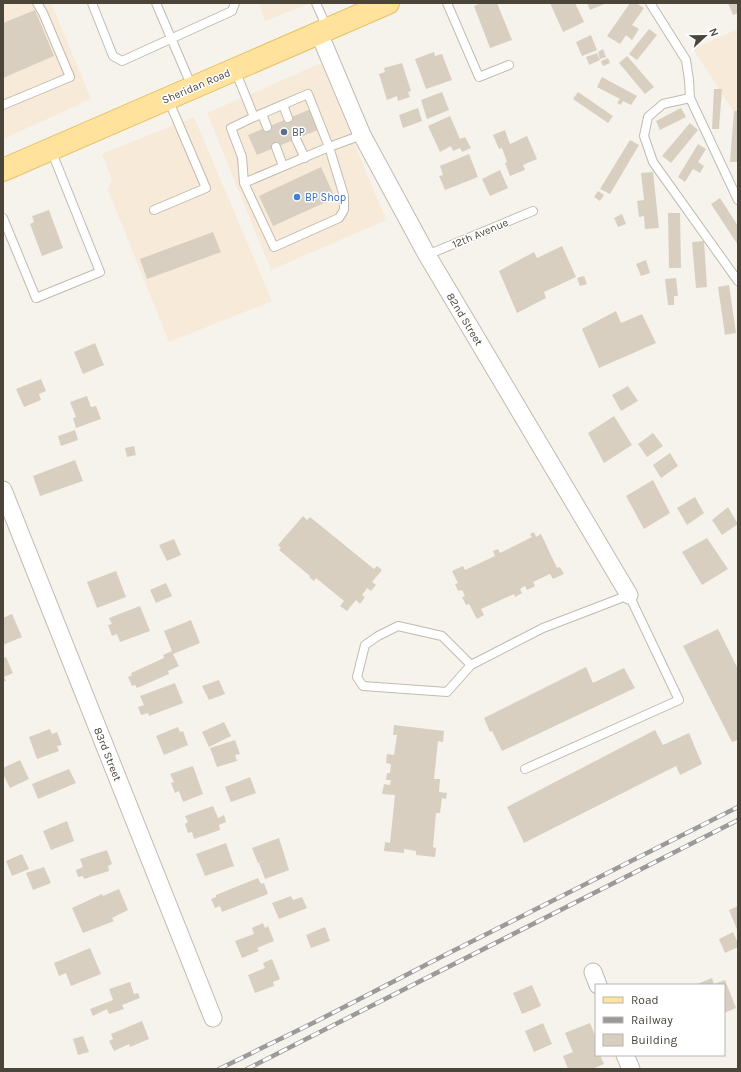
<svg xmlns="http://www.w3.org/2000/svg" width="741" height="1072" font-family="Karla,sans-serif">
<rect width="100%" height="100%" fill="#f6f3ec"/>
<path fill="#f7ead8" d="M3 3H51L91 99 3 139Z
M259 3H310L265 21Z
M738 29V118L693 49Z
M321 63 386 220 271 270 207 113Z
M194 117 272 301 169 342 108 190 112 179 102 154Z"/>
<path fill="#d8cfc1" d="M482 3H497L512 40 490 48 474 6Z
M550 3H575L584 22 563 32Z
M587 3H607L590 10Z
M630 3H636L644 8 632 25 639 29 632 40 626 35 620 44 607 36Z
M728 3H738V13L733 15Z
M35 10 54 56 3 78V23Z
M649 29 657 35 637 60 629 54Z
M591 35 597 50 582 56 576 42Z
M603 49 606 57 600 59 598 52Z
M434 52 435 56 442 54 452 80 426 89 415 59Z
M597 53 600 60 589 65 586 57Z
M627 56 654 87 645 94 619 63Z
M608 58 610 63 603 66 601 61Z
M402 63 411 91 408 92 410 97 398 101 397 96 387 100 379 74 385 72 384 68Z
M602 77 637 96 631 105 623 101 621 105 617 103 620 99 597 87Z
M714 89H722L719 129H712Z
M442 92 449 110 427 119 421 100Z
M578 92 613 116 608 123 573 99Z
M418 108 422 121 403 128 399 115Z
M681 108 686 117 660 130 656 121Z
M311 109 320 129 257 155 248 135Z
M734 111H738L737 162H730Z
M450 116 460 139 465 137 471 148 462 152 460 148 453 151 451 146 440 152 428 126Z
M690 123 698 130 671 163 662 156Z
M505 130 510 144 527 136 537 159 523 165 525 170 510 176 505 163 507 162 502 148 499 149 493 135Z
M630 140 639 145 610 194 600 189Z
M698 144 706 149 698 162 704 166 700 173 693 169 685 182 678 177Z
M469 154 478 177 445 190 439 176 443 175 440 166Z
M321 167 335 198 273 226 259 196Z
M500 170 508 188 490 196 482 179Z
M653 172 659 228 645 229 644 216 639 217 637 201 644 200 641 173Z
M598 191 604 195 600 201 594 197Z
M720 198 738 226V245L711 204Z
M49 210 63 248 42 256 30 224 34 222 32 216Z
M668 213H680L681 268H669Z
M622 214 626 224 618 227 614 218Z
M213 232 221 252 147 279 140 259Z
M704 241 707 287 696 288 692 242Z
M562 246 576 277 544 292 546 298 517 313 499 271 534 252 537 258Z
M646 260 650 273 641 276 636 264Z
M584 276 587 284 580 286 577 278Z
M676 278 678 296H674V305H668L665 279Z
M729 285 736 333 725 335 718 287Z
M616 311 621 323 642 314 656 343 599 368 582 329Z
M95 343 104 365 83 374 74 352Z
M41 379 46 391 39 394 41 400 24 407 16 389Z
M628 386 638 401 621 411 612 395Z
M87 396 91 407 96 406 101 419 76 428 73 418 76 417 70 402Z
M614 416 632 445 604 463 588 433Z
M75 430 78 440 61 446 58 436Z
M653 433 663 446 647 457 638 444Z
M134 446 136 455 127 457 125 448Z
M670 453 678 466 661 478 653 465Z
M75 460 83 481 40 496 33 476Z
M653 480 670 513 644 529 626 496Z
M695 497 704 513 687 525 677 508Z
M728 507 738 524 722 535 712 520Z
M303 516 307 520 310 517 374 569 377 566 382 570 372 582 376 585 371 591 367 588 362 595 365 597 360 604 356 600 347 611 340 606 344 601 316 578 314 581 309 577 310 576 279 550 281 548 278 545Z
M534 532 536 537 541 534 557 568 560 567 564 574 553 579 550 574 533 582 535 586 527 590 525 586 520 589 522 593 515 597 514 594 481 609 484 615 477 619 469 604 466 605 462 597 465 596 462 590 458 591 455 584 458 583 452 571 463 566 465 570 495 556 493 551 498 549 500 553 532 537 530 534Z
M707 538 728 569 702 585 682 552Z
M174 539 181 555 167 561 159 545Z
M116 571 126 597 97 608 87 582Z
M166 583 172 596 156 603 150 590Z
M140 606 150 631 120 642 117 634 112 636 108 625 112 624 109 618Z
M12 614 22 637 3 645V618Z
M191 620 200 643 173 654 179 666 168 671 169 674 137 688 135 685 132 686 128 677 132 675 131 673 164 658 163 655 172 651 164 631Z
M718 629 738 669V740L732 742 683 646Z
M6 657 13 673 4 677 6 681 3 682V658Z
M586 667 593 683 624 668 635 688 502 751 492 731 490 732 484 718Z
M219 680 225 694 209 700 202 686Z
M175 683 183 703 149 716 148 713 141 715 138 707 144 705 140 696Z
M224 722 231 736 209 747 202 732Z
M394 725 444 731 443 742 438 741 434 779H440L439 792 447 793 446 799 442 798 440 813H436L433 847 436 848 435 857 416 855V851L404 849V853L384 851 385 842 390 843 395 795 382 794 384 784 390 785 391 780H386L387 773H390L391 764 386 763 387 754 394 755 397 735H393Z
M178 727 180 732 183 731 188 745 164 755 156 736Z
M50 729 52 734 57 732 62 745 57 746 59 751 37 759 29 737Z
M655 730 663 745 689 733 702 764 680 775 676 766 524 843 507 807Z
M235 740 240 754 235 755 237 761 217 767 210 748Z
M20 760 29 779 10 788 3 774V768Z
M193 766 203 794 183 802 179 791 175 793 171 783 174 782 170 774Z
M69 769 76 783 38 799 32 784Z
M250 777 256 793 231 802 225 787Z
M213 806 218 818 224 815 226 822 219 825 220 830 194 839 192 832 188 833 185 824 188 822 185 816Z
M67 821 74 841 51 850 43 831Z
M279 838 289 870 265 879 259 863 266 860 258 863 252 848Z
M226 843 234 866 205 876 196 854Z
M107 850 112 864 108 866 109 871 84 879 83 876 78 877 76 870 83 867 80 859Z
M22 854 29 869 12 876 6 861Z
M44 867 51 883 33 890 26 873Z
M258 878 261 884 264 883 268 894 222 912 220 906 215 908 211 899 216 897V895Z
M119 889 128 910 112 918 114 921 83 933 72 908 102 894 103 896Z
M291 896 293 900 302 897 307 908 279 919 272 903Z
M738 906V932L729 910Z
M263 923 265 928 268 926 274 941 257 948 259 951 242 958 235 941 254 934 252 928Z
M325 927 330 941 311 948 306 935Z
M733 932 738 943V947L725 953 719 939Z
M90 948 101 974 71 986 66 973 59 976 54 963Z
M272 959 280 979 273 982 274 986 255 993 248 975 265 968 263 963Z
M712 978 714 984 725 980 736 1008 724 1013V985H695Z
M130 982 134 994 138 993 140 998 122 1005 124 1009 109 1014 107 1009 93 1016 90 1009 113 1000 109 989Z
M532 985 541 1006 522 1014 513 993Z
M142 1021 149 1039 130 1047 129 1044 114 1051 109 1041 113 1039 111 1034Z
M543 1023 552 1044 534 1052 525 1031Z
M590 1023 596 1038V1055H600L604 1064 592 1069H568L563 1056 573 1052 565 1033Z
M83 1036 89 1052 78 1055 73 1039Z"/>
<g fill="none" stroke-linecap="round" stroke-linejoin="round">
<defs>
<path id="lane" d="M92 3 113 56 122 61 232 11 235 3
M156 3 192 87
M316 3 327 28
M447 3 479 77 509 65
M650 3 686 60 689 80 690 98 738 200
M235 70 254 117 308 94 329 147 362 135
M690 98 663 104 648 117 644 136 653 162 738 281
M3 105 70 77 43 13 37 3
M283 105 288 118
M262 114 267 127
M296 139 305 158
M276 147 283 166
M329 147 344 196V210L339 218 274 247 244 183Z
M244 183 242 157 231 128 254 117
M154 210 206 188 168 99
M3 218 36 298 100 272 51 150
M427 255 533 211
M471 665 442 636 398 626 378 636 365 645 357 677 363 686 447 692 471 665 543 628 629 595 679 700 525 769"/>
<path id="street" d="M319 33 362 135 427 255 629 595
M3 490 213 1018
M593 972 598 985
M625 1055 631 1069"/>
<path id="primary" d="M3 170 388 3"/>
</defs>
<use href="#lane" stroke="#c2bbae" stroke-width="10"/>
<use href="#street" stroke="#c2bbae" stroke-width="19"/>
<use href="#primary" stroke="#e6c16a" stroke-width="24"/>
<use href="#lane" stroke="#fff" stroke-width="8"/>
<use href="#street" stroke="#fff" stroke-width="17"/>
<use href="#primary" stroke="#ffe39c" stroke-width="22"/>
<defs>
<path id="rail" d="M219 1069 315 1022 441 957 738 807
M247 1069 738 820"/>
</defs>
<use href="#rail" stroke="#9a9a9a" stroke-width="4.5"/>
<use href="#rail" stroke="#fff" stroke-width="3" stroke-dasharray="9" stroke-linecap="butt"/>
</g>
<circle fill="#5c6f8a" stroke="#fff" stroke-width="1.5" cx="284" cy="132" r="4"/>
<circle fill="#3f7fe0" stroke="#fff" stroke-width="1.5" cx="297" cy="197" r="4"/>
<g text-anchor="middle" stroke-width="3" stroke-linejoin="round" paint-order="stroke">
<g font-size="11" fill="#4b4439" stroke="#fff">
<text transform="translate(196 86) rotate(-23)" y="4">Sheridan Road</text>
<text transform="translate(480 233) rotate(-23)" y="4">12th Avenue</text>
<text transform="translate(465 319) rotate(59)" y="4">82nd Street</text>
<text transform="translate(108 754) rotate(68)" y="4">83rd Street</text>
</g>
<g font-size="11" fill="#4e5e75" stroke="#fff" text-anchor="start">
<text x="292" y="136">BP</text>
</g>
<g font-size="11" fill="#366cbe" stroke="#fff" text-anchor="start">
<text x="305" y="201">BP Shop</text>
</g>
</g>
<rect width="741" height="1072" fill="none" stroke="#4b4439" stroke-width="8"/>
<rect x="595" y="984" width="130" height="72" fill="#ffffff" stroke="#b7b4b0"/>
<rect x="603" y="997" width="20" height="6" fill="#ffe39c" stroke="#b7b4b0"/>
<text x="631" y="1004" font-size="12" fill="#4b4439">Road</text>
<rect x="603" y="1017" width="20" height="6" fill="#9a9a9a" stroke="#b7b4b0"/>
<text x="631" y="1024" font-size="12" fill="#4b4439">Railway</text>
<rect x="603" y="1034" width="20" height="12" fill="#d8cfc1" stroke="#b7b4b0"/>
<text x="631" y="1044" font-size="12" fill="#4b4439">Building</text>
<g transform="translate(705 36) rotate(68)" stroke="#ffffff" stroke-width="3" paint-order="stroke">
<path d="M0-3L7 15L0 10L-7 15Z" fill="#4b4439"/>
<text y="-6" font-size="11" font-weight="bold" text-anchor="middle" fill="#4b4439">N</text>
</g>
</svg>
